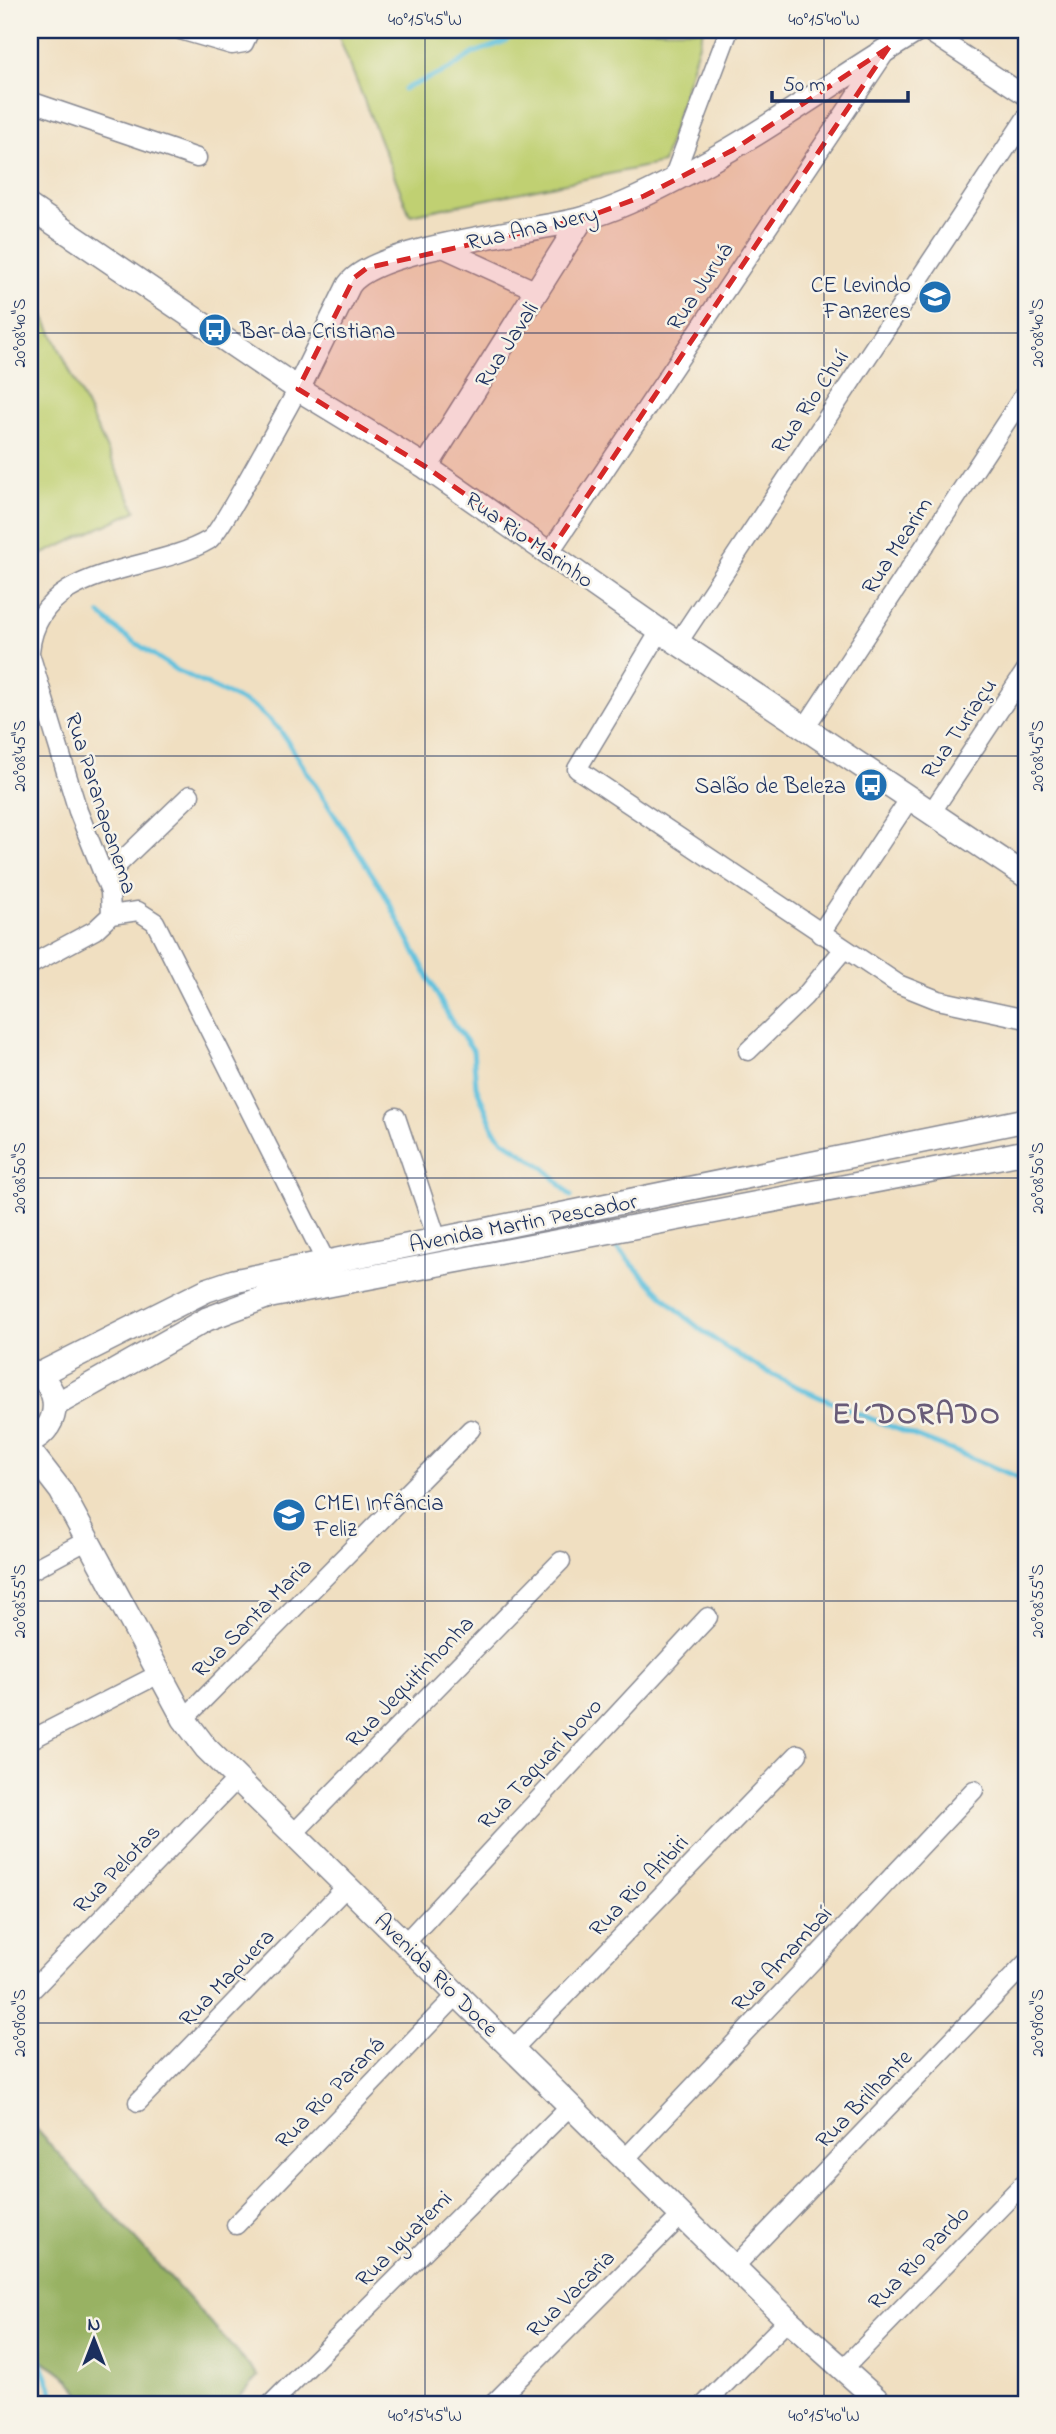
<svg xmlns="http://www.w3.org/2000/svg" width="1056" height="2434" font-family="'Indie Flower',sans-serif">
<rect width="100%" height="100%" fill="#f7f3e8"/>
<filter id="ink" filterUnits="userSpaceOnUse"><feTurbulence type="fractalNoise" baseFrequency=".0143" numOctaves="2"/><feDisplacementMap in="SourceGraphic" scale="14" xChannelSelector="R" yChannelSelector="G"/><feConvolveMatrix kernelMatrix="1 2 1 2 8 2 1 2 1" color-interpolation-filters="sRGB"/></filter>
<filter id="wash" filterUnits="userSpaceOnUse"><feTurbulence type="fractalNoise" baseFrequency=".00686" numOctaves="4" result="noise"/><feDisplacementMap in="SourceGraphic" scale="28" xChannelSelector="R" yChannelSelector="G"/><feGaussianBlur stdDeviation="1.57" result="paint"/><feColorMatrix in="noise" values="0 0 0 0 0 0 0 0 0 0 0 0 0 0 0 0 0 1.4 0 .05"/><feComposite in="paint" operator="in"/></filter>
<g filter="url(#wash)">
<rect width="100%" height="100%" fill="#f0dfc1"/>
<path fill="#c0d072" stroke="#6e8068" stroke-width="2" d="M336 30H703L663 163 410 215Z
M34 295 136 511 30 560V297Z"/>
<path fill="#98b264" stroke="#5a7061" stroke-width="2" d="M30 2122 259 2377 233 2404H85C76 2380 53 2364 30 2355Z"/>
<g fill="none" stroke-linecap="round" stroke-linejoin="round">
<path stroke="#5fc1de" stroke-width="5" d="M404 89 450 69 474 53 504 42 519 30
M100 614 121 633 176 670 255 707 280 730 383 891 450 1019 473 1050 476 1086 494 1130 503 1140 546 1169 571 1196
M609 1239C639 1272 669 1305 704 1332 792 1399 925 1435 1026 1481
M30 2333 57 2404"/>
</g>
</g>
<g filter="url(#ink)">
<g fill="none" stroke-linecap="round" stroke-linejoin="round">
<defs>
<path id="minor" d="M180 30 232 45 244 43 250 30
M926 30 1026 96
M30 101 197 158
M672 181 729 30
M443 248 539 292
M549 553 885 53
M660 631 577 769 898 984 938 1000 1026 1019
M679 641 1026 118
M30 651C39 562 150 575 209 540 220 534 286 410 298 389
M30 654 78 811 110 891 111 915 95 930 30 965
M806 726 1026 392
M931 813 1026 670
M104 878 190 795
M111 915 138 911 155 922 326 1262
M820 934 910 798
M748 1051 804 997 844 949
M396 1117 437 1239
M30 1571 88 1540
M184 1719 471 1429
M30 1740 159 1674
M292 1835 561 1561
M406 1942 708 1617
M32 1990 236 1780
M513 2049 798 1754
M138 2102 348 1885
M624 2160 974 1790
M236 2225 458 1994
M735 2266 1026 1963
M844 2368 1026 2181
M271 2404 570 2106
M493 2404 681 2216
M705 2404 788 2320"/>
<path id="tertiary" d="M30 207 298 389 426 467 660 631 1026 876
M298 389 349 285C375 247 532 232 581 219 613 211 645 195 674 180 760 137 836 79 918 30
M426 467 582 219
M30 1371C63 1385 62 1427 30 1441
M38 1375 207 1290 234 1281 1026 1120
M55 1405 207 1319 266 1297 1026 1152
M30 1451 61 1491 184 1719 206 1748 788 2320 882 2404"/>
</defs>
<use href="#minor" stroke="#868790" stroke-width="21"/>
<use href="#tertiary" stroke="#868790" stroke-width="26"/>
<use href="#minor" stroke="#fff" stroke-width="18"/>
<use href="#tertiary" stroke="#fff" stroke-width="23"/>
</g>
</g>
<path fill="#d62828" fill-opacity="0.2" stroke="#d62828" stroke-width="5" stroke-dasharray="14 9" stroke-linejoin="round" d="M889 47 549 553 426 467 298 389 354 278 367 268 582 219 644 196 733 150Z"/>
<path fill="none" stroke="#1b2f5e" stroke-width="2" stroke-opacity="0.45" d="M425 30V2404M824 30V2404M30 333H1026M30 756H1026M30 1178H1026M30 1601H1026M30 2023H1026"/>
<defs>
<symbol id="school-disc" viewBox="-11 -11 22 22"><circle r="9.5" fill="#1f6fb2" stroke="#f7f3e8"/><path d="M0-5L7-2L0 1L-7-2ZM-4 1L0 2.5L4 1V4Q0 6-4 4Z" fill="#fff"/></symbol>
<symbol id="bus-disc" viewBox="-11 -11 22 22"><circle r="9.5" fill="#1f6fb2" stroke="#f7f3e8"/><path d="M-5-6H5V4H4V6H2V4H-2V6H-4V4H-5ZM-3.5-4V0h7V-4ZM-3.5 1.2v1.5H-2V1.2ZM2 1.2v1.5H3.5V1.2Z" fill="#fff"/></symbol>
</defs>
<g fill-rule="evenodd">
<use href="#school-disc" x="916" y="278" width="38" height="38"/>
<use href="#bus-disc" x="196" y="311" width="38" height="38"/>
<use href="#bus-disc" x="852" y="766" width="38" height="38"/>
<use href="#school-disc" x="270" y="1496" width="38" height="38"/>
</g>
<g text-anchor="middle" stroke-width="5" stroke-linejoin="round" paint-order="stroke">
<g font-size="23" fill="#1b2f5e" stroke="#f7f3e8">
<text transform="translate(532 227) rotate(-13)" y="8">Rua Ana Nery</text>
<text transform="translate(699 286) rotate(-56)" y="8">Rua Juruá</text>
<text transform="translate(506 344) rotate(-57)" y="8">Rua Javali</text>
<text transform="translate(809 401) rotate(-56)" y="8">Rua Rio Chuí</text>
<text transform="translate(530 539) rotate(35)" y="8">Rua Rio Marinho</text>
<text transform="translate(896 545) rotate(-57)" y="8">Rua Mearim</text>
<text transform="translate(958 728) rotate(-56)" y="8">Rua Turiaçu</text>
<text transform="translate(102 803) rotate(72)" y="8">Rua Paranapanema</text>
<text transform="translate(523 1222) rotate(-11)" y="8">Avenida Martin Pescador</text>
<text transform="translate(251 1617) rotate(-45)" y="8">Rua Santa Maria</text>
<text transform="translate(409 1681) rotate(-46)" y="8">Rua Jequitinhonha</text>
<text transform="translate(539 1763) rotate(-47)" y="8">Rua Taquari Novo</text>
<text transform="translate(116 1868) rotate(-46)" y="8">Rua Pelotas</text>
<text transform="translate(638 1885) rotate(-46)" y="8">Rua Rio Aribiri</text>
<text transform="translate(781 1958) rotate(-47)" y="8">Rua Amambaí</text>
<text transform="translate(437 1974) rotate(45)" y="8">Avenida Rio Doce</text>
<text transform="translate(226 1977) rotate(-46)" y="8">Rua Mapuera</text>
<text transform="translate(329 2092) rotate(-46)" y="8">Rua Rio Paraná</text>
<text transform="translate(863 2098) rotate(-46)" y="8">Rua Brilhante</text>
<text transform="translate(403 2238) rotate(-45)" y="8">Rua Iguatemi</text>
<text transform="translate(918 2257) rotate(-46)" y="8">Rua Rio Pardo</text>
<text transform="translate(570 2293) rotate(-45)" y="8">Rua Vacaria</text>
</g>
<g font-size="23" fill="#1b2f5e" stroke="#f7f3e8" text-anchor="end">
<text x="911" y="292">CE Levindo<tspan x="911" dy="26">Fanzeres</tspan></text>
<text x="240" y="338" text-anchor="start">Bar da Cristiana</text>
<text x="846" y="793">Salão de Beleza</text>
<text x="314" y="1510" text-anchor="start">CMEI Infância<tspan x="314" dy="26">Feliz</tspan></text>
</g>
<g font-size="30" font-weight="bold" letter-spacing="2" fill="#685b78" stroke="#f7f3e8">
<text x="917" y="1423">EL´DORADO</text>
</g>
</g>
<rect width="1056" height="2434" fill="none" stroke="#f7f3e8" stroke-width="77"/>
<g transform="translate(94 2340)" stroke="#f7f3e8" stroke-width="5" paint-order="stroke">
<path d="M0-5L12 26L0 18L-12 26Z" fill="#1b2f5e"/>
<text y="-10" font-size="19" font-weight="bold" text-anchor="middle" fill="#1b2f5e">N</text>
</g>
<path d="M772 91v10h136v-10" fill="none" stroke="#1b2f5e" stroke-width="3.5"/>
<text x="783" y="91" font-size="21" fill="#1b2f5e" stroke="#f7f3e8" stroke-width="5" paint-order="stroke">50 m</text>
<rect x="38" y="38" width="980" height="2358" fill="none" stroke="#1b2f5e" stroke-width="2.5"/>
<g font-size="18" text-anchor="middle" fill="#1b2f5e">
<text x="425" y="25">40°15'45"W</text>
<text x="824" y="25">40°15'40"W</text>
<text transform="translate(19 333) rotate(-90)" y="6">20°08'40"S</text>
<text transform="translate(1037 333) rotate(-90)" y="6">20°08'40"S</text>
<text transform="translate(19 756) rotate(-90)" y="6">20°08'45"S</text>
<text transform="translate(1037 756) rotate(-90)" y="6">20°08'45"S</text>
<text transform="translate(19 1178) rotate(-90)" y="6">20°08'50"S</text>
<text transform="translate(1037 1178) rotate(-90)" y="6">20°08'50"S</text>
<text transform="translate(19 1601) rotate(-90)" y="6">20°08'55"S</text>
<text transform="translate(1037 1601) rotate(-90)" y="6">20°08'55"S</text>
<text transform="translate(19 2023) rotate(-90)" y="6">20°09'00"S</text>
<text transform="translate(1037 2023) rotate(-90)" y="6">20°09'00"S</text>
<text x="425" y="2421">40°15'45"W</text>
<text x="824" y="2421">40°15'40"W</text>
</g>
</svg>
